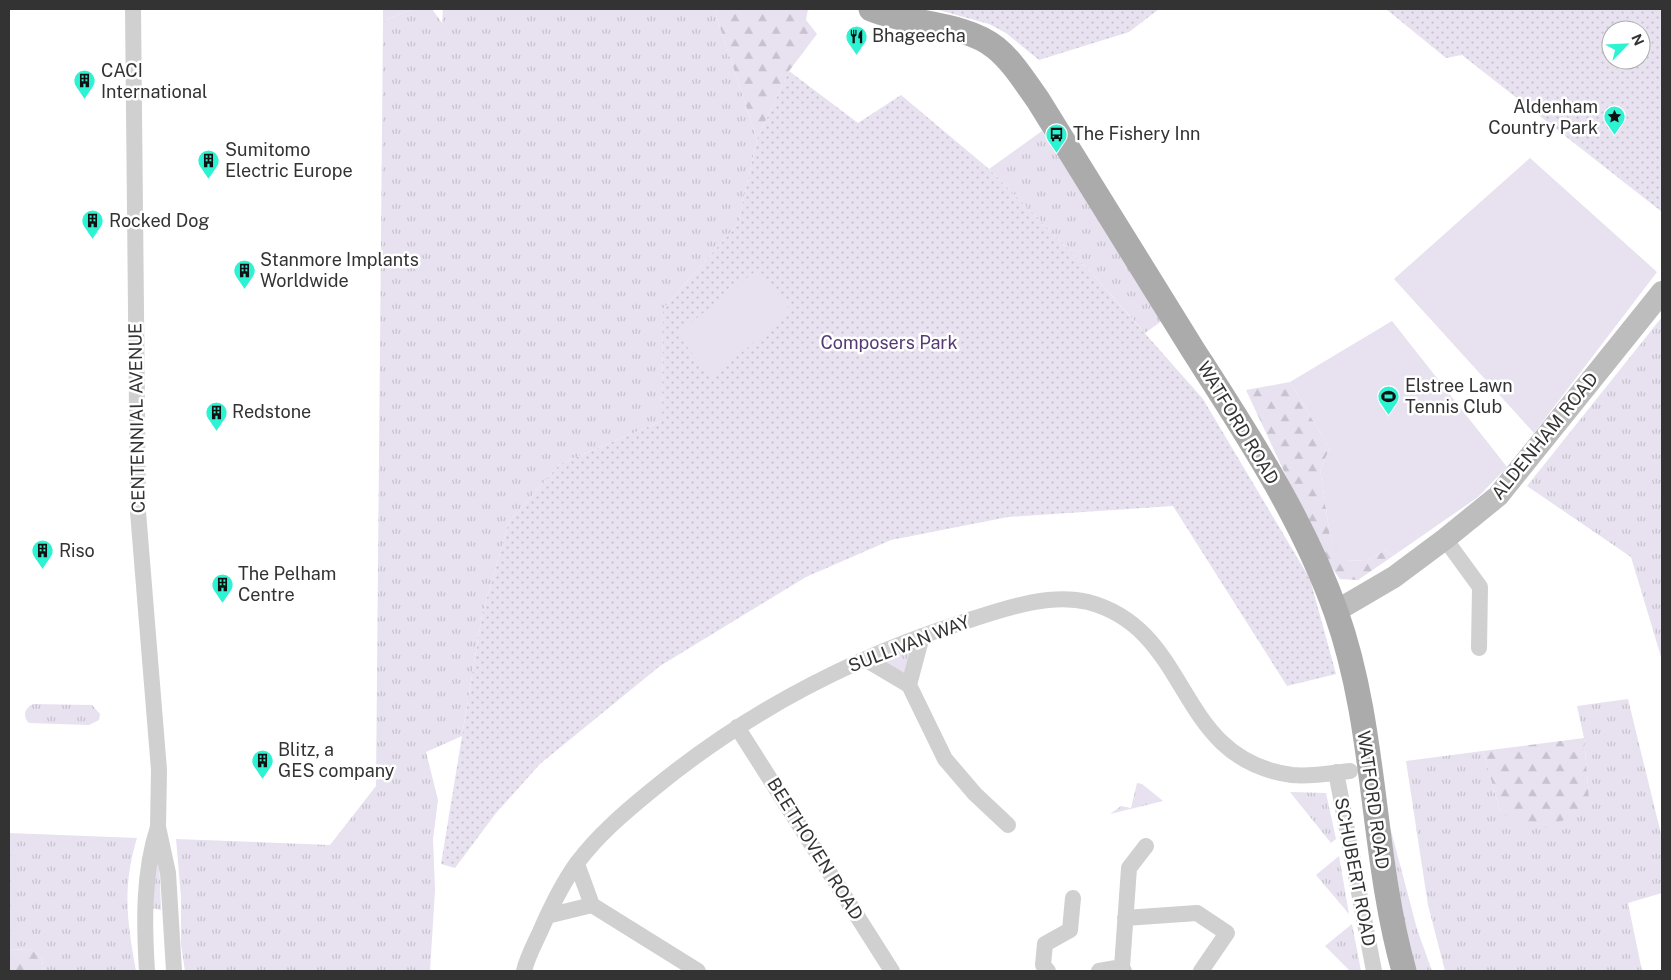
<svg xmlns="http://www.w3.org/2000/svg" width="1671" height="980" font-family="'Public Sans',sans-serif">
<defs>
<pattern id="grass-tufts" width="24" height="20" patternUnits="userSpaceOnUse" patternTransform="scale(1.25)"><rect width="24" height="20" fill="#e7e1f0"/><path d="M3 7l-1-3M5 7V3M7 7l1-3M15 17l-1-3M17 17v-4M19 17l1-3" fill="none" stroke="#c7c2ce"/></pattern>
<pattern id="forest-firs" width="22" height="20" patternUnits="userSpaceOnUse" patternTransform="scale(1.25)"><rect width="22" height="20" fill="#e7e1f0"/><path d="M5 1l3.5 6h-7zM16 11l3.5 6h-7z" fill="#c7c2ce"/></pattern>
<pattern id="park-dots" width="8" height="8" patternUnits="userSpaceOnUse" patternTransform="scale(1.25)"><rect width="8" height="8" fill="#e7e1f0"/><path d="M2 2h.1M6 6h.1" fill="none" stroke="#c7c2ce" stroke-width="1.8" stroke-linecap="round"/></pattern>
</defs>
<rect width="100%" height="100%" fill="#fff"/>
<path fill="url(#grass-tufts)" d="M413 9H432L442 23 443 9H714L757 139 738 224 663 309 662 421 560 464 509 522 482 615 462 736 426 752 438 800 433 839 435 890 430 971H185L181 944V897L176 839 330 845 376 786 383 21Z
M1042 131 1163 320 1145 333 1088 269 989 169Z
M1662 317V660L1631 557 1527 486Z
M910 648 906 674 882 661 884 659Z
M1628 699 1662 838V893L1628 903 1642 971H1445L1428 905 1406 761 1483 751 1500 811 1589 798 1584 738 1577 706Z
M33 704 92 705 100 714 99 720 89 725 29 723C22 716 25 708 33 704Z
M1137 783 1142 784 1163 801 1110 814 1121 806 1131 808Z
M1290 792 1326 793 1336 839 1331 843Z
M1389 823 1417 929 1432 971H1411Z
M9 833 137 838C122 887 127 921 136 971H44L41 956 30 949 9 950Z
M159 855 161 910 151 908 152 888Z
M1339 856 1349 914 1316 875Z
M1352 924 1361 971H1350L1325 946Z"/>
<path fill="url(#forest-firs)" d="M383 9H413L383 21Z
M714 9H808L806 20 817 34 789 71 757 139Z
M1290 382 1330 449 1320 469 1330 535 1346 560 1365 561 1386 550 1393 556 1358 580 1340 579 1324 557 1246 390Z
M1584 738 1589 798 1569 818 1544 828 1522 827 1500 811 1483 751Z
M30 949 41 956 44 971H9V950Z"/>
<path fill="url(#park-dots)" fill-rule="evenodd" d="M935 9H1159L1129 32 1039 60 1006 33 989 24Z
M1386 9H1662V212L1462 55 1446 58ZM1611 30H1641V60H1611Z
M789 71 858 123 901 95 989 169 1088 269 1203 399 1310 579 1336 674 1287 686 1173 506 1008 517 891 540 806 577 660 666 540 764 496 813 455 868 441 864 482 615 509 522 560 464 662 421 663 309 738 224 757 139Z"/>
<path fill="#e7e1f0" d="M1530 158 1657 272 1534 433 1394 279Z
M758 269 792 312 711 377 677 334Z
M1392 321 1507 467 1478 497 1393 556 1386 550 1365 561 1345 560 1330 535 1320 469 1330 449 1290 382Z"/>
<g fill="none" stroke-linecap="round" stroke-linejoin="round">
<path stroke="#d0d0d0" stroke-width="16" d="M133 9 138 512 159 770 158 827 168 873 174 971
M1445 539 1480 587 1479 648
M865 659 909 685 945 759 975 794 1008 825
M909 685 922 636
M737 727 892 971
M1336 772 1374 971
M577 864 592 905 698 971
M547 916 592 905
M1125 918 1197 913 1227 933 1201 971
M147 971C144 924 143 872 158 827
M524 971C527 958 534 945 540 932 550 909 562 884 577 863 598 835 625 812 652 790 743 715 848 659 960 623 999 611 1047 592 1088 602 1194 630 1173 759 1292 775 1310 777 1332 773 1350 771
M1048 971 1043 965 1045 944 1070 930 1073 898
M1099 971 1122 967
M1124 971 1122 967 1129 868 1146 846"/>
<path stroke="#bdbdbd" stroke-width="22" d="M1336 611 1394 577 1445 539 1498 496 1662 292"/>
<path stroke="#ababab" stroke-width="25" d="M871 9C909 25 964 22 996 48 1013 62 1025 82 1038 100 1090 183 1141 267 1193 350 1247 434 1302 517 1336 612 1377 727 1371 854 1404 971"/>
</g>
<defs>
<symbol id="restaurant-pin" viewBox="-11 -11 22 30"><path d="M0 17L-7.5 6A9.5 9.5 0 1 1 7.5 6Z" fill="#2cf3d2" stroke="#fff"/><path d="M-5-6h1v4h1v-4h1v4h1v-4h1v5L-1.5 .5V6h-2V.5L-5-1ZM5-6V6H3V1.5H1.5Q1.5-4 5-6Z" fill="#111"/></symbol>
<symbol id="building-pin" viewBox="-11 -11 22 30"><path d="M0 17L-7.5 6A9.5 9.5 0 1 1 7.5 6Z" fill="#2cf3d2" stroke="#fff"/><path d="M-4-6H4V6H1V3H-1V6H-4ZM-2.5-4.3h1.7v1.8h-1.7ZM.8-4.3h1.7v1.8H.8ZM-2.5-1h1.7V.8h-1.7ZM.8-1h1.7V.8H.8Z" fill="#111"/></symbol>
<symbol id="sight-pin" viewBox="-11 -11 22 30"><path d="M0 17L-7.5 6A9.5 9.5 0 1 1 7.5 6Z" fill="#2cf3d2" stroke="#fff"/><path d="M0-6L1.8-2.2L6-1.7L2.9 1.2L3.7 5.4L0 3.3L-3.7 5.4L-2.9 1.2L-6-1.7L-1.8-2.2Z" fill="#111"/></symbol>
<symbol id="bus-pin" viewBox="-11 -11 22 30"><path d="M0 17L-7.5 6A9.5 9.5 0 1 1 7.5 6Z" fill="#2cf3d2" stroke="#fff"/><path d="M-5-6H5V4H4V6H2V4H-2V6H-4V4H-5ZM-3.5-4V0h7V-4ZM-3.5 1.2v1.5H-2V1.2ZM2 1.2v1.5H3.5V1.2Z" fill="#111"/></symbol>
<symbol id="stadium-pin" viewBox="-11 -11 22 30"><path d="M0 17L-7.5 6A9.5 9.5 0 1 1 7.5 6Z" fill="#2cf3d2" stroke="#fff"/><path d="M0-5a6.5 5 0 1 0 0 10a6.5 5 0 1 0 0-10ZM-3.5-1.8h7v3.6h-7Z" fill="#111"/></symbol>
</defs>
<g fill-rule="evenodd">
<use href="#restaurant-pin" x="844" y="24" width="25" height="34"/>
<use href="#building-pin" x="72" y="68" width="25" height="34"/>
<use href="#sight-pin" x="1602" y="104" width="25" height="34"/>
<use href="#bus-pin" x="1044" y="122" width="25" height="34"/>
<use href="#building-pin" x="196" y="148" width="25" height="34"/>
<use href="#building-pin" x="80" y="208" width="25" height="34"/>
<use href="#building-pin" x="232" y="258" width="25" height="34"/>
<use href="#stadium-pin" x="1376" y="384" width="25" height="34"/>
<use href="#building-pin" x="204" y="400" width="25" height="34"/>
<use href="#building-pin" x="30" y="538" width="25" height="34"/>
<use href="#building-pin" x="210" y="572" width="25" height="34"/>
<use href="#building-pin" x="250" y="748" width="25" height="34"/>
</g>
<g text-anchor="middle" stroke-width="5" stroke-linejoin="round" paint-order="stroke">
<g font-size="18" fill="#333" stroke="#fff" text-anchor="start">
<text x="872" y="42">Bhageecha</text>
<text x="101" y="77">CACI<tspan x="101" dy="21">International</tspan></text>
<text x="1598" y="113" text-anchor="end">Aldenham<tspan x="1598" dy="21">Country Park</tspan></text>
<text x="1073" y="140">The Fishery Inn</text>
<text x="225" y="156">Sumitomo<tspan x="225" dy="21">Electric Europe</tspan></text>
<text x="109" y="227">Rocked Dog</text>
<text x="260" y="266">Stanmore Implants<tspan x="260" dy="21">Worldwide</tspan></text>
<text x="1405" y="392">Elstree Lawn<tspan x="1405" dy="21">Tennis Club</tspan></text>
<text x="232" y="418">Redstone</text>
<text x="59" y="557">Riso</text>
<text x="238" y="580">The Pelham<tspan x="238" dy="21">Centre</tspan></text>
<text x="278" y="756">Blitz, a<tspan x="278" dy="21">GES company</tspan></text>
</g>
<g font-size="18" fill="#543b74" stroke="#fff">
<text x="889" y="349">Composers Park</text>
</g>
<g font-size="18" fill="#333" stroke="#fff">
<text transform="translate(137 418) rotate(-91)" y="6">CENTENNIAL AVENUE</text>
<text transform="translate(1238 423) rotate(59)" y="6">WATFORD ROAD</text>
<text transform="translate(1545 436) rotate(-51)" y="6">ALDENHAM ROAD</text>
<text transform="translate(909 644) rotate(-21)" y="6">SULLIVAN WAY</text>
<text transform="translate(1373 800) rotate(82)" y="6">WATFORD ROAD</text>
<text transform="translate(815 849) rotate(58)" y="6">BEETHOVEN ROAD</text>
<text transform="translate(1355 872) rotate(79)" y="6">SCHUBERT ROAD</text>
</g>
</g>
<rect width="1671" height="980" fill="none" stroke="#333333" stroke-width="20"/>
<g transform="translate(1626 45) rotate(66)"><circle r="24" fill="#ffffff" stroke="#adadad"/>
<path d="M0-4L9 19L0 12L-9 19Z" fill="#2cf3d2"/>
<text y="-8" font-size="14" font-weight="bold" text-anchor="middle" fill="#333333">N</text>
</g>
</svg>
